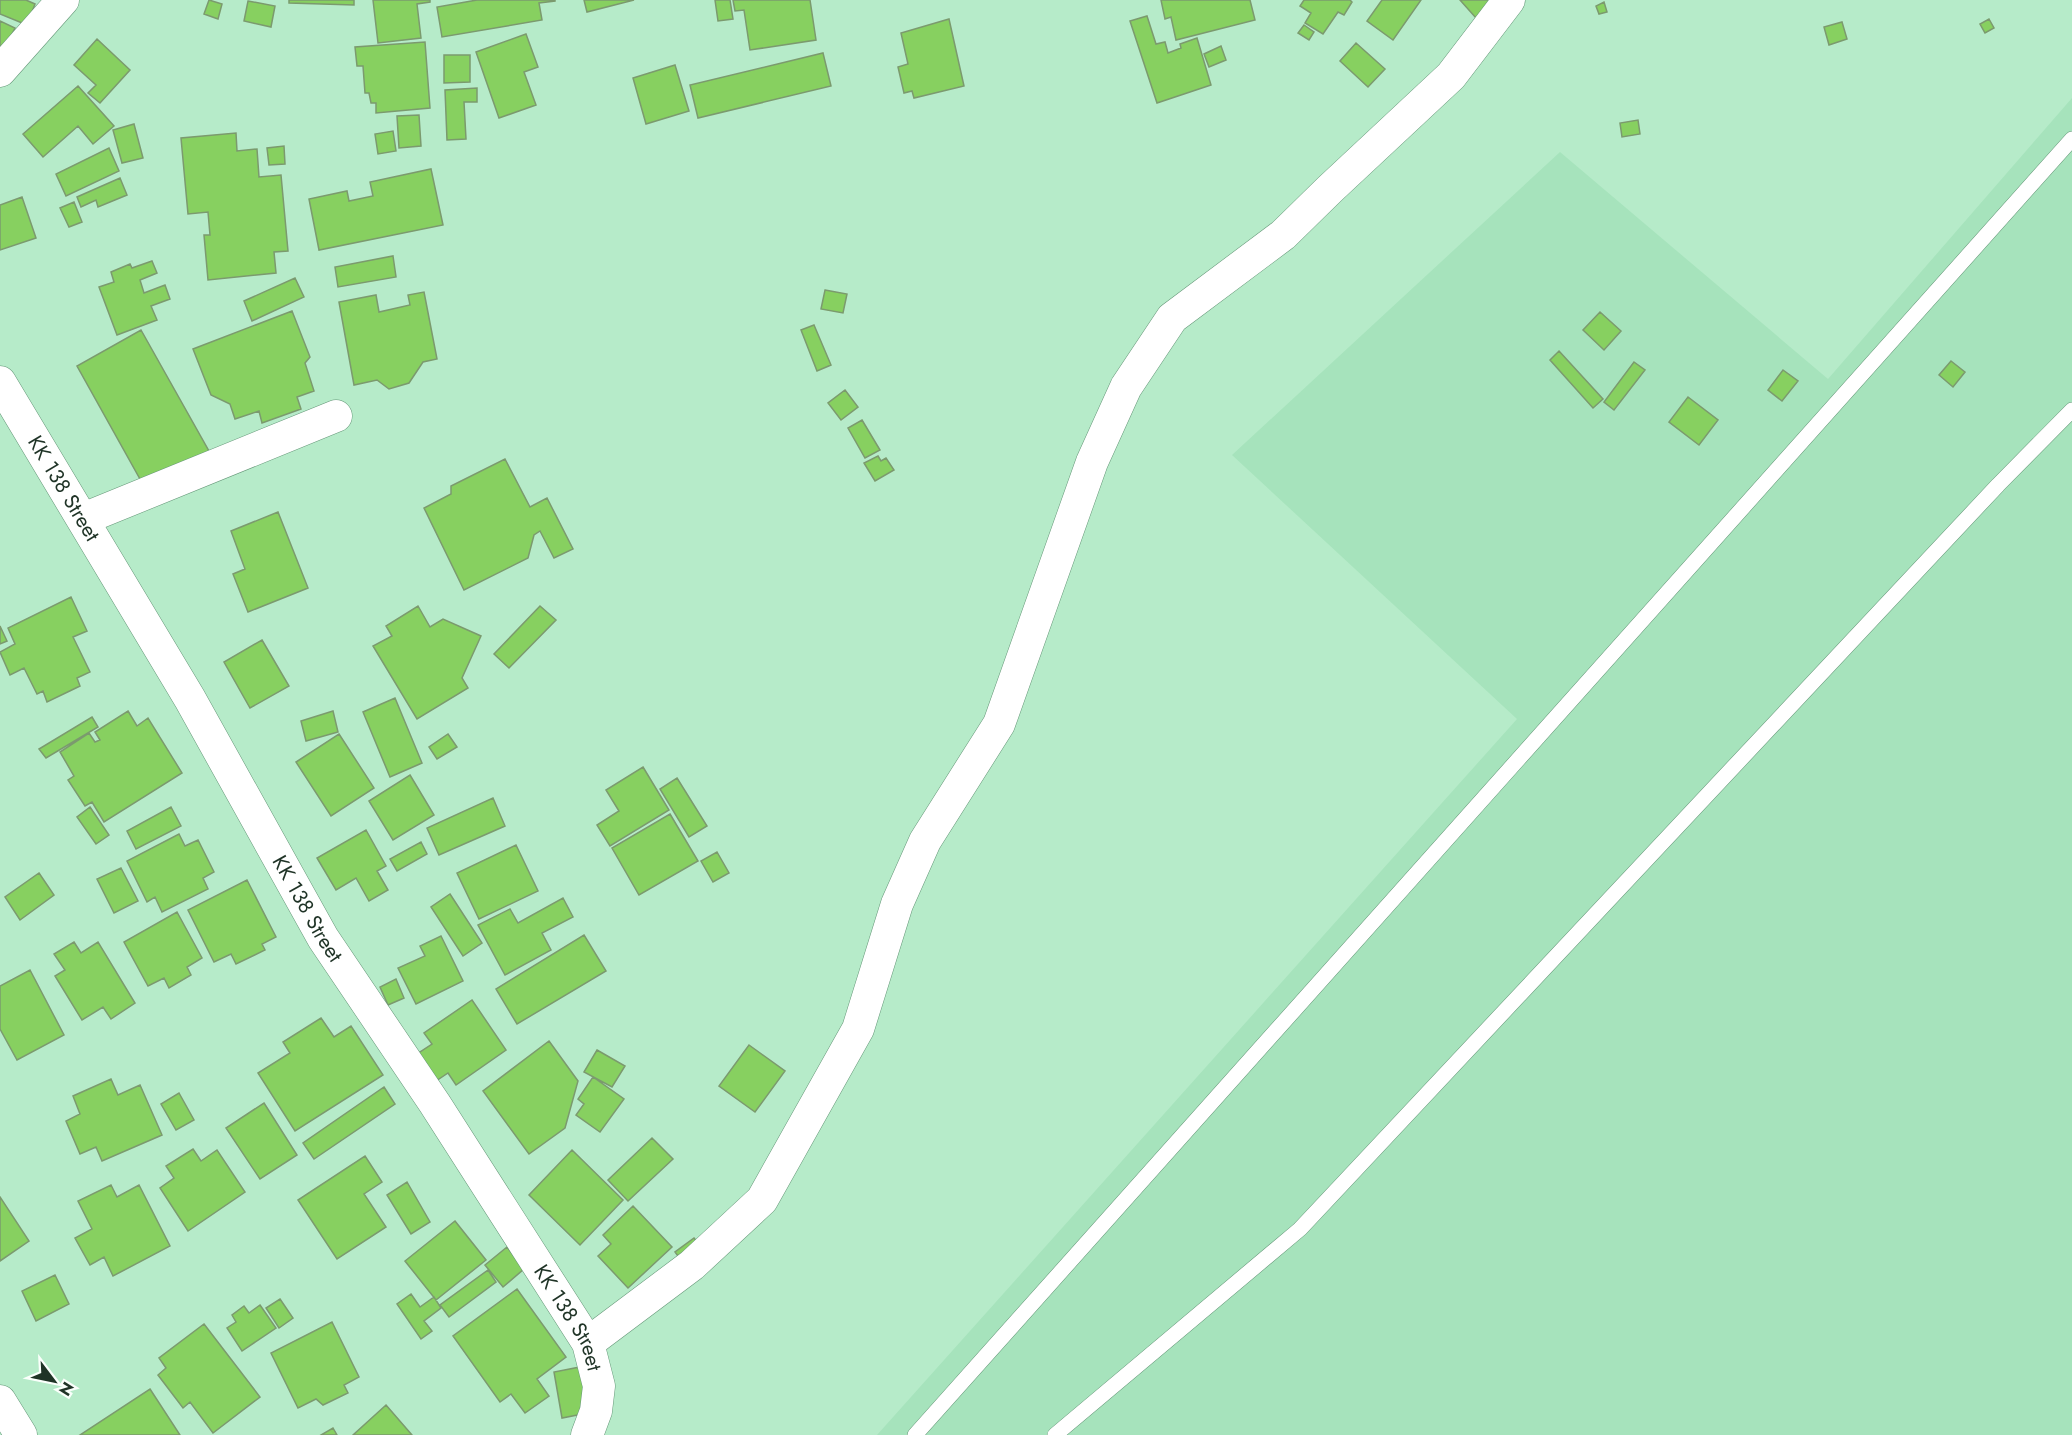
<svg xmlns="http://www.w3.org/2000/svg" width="2072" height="1435" font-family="Jost,sans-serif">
<rect width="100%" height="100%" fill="#b6ebc9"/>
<path fill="#a6e3bc" d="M2072 98V1435H877L1517 719 1232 455 1560 152 1828 379Z"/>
<path fill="#87d060" stroke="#7b9a6e" stroke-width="1.5" d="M0 0H26L35 4 27 25 0 14Z
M209 0 222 4 218 19 204 14Z
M289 0H354V5L289 3Z
M373 0H430V2L417 4 421 38 378 43Z
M477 0H555V1L539 3 542 20 442 37 437 7Z
M584 0H634L587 12Z
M715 0H730L733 19 718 21Z
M733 0H810L816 40 750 50 744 10 735 11Z
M1161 0H1250L1255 20 1176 40 1171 17 1165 19Z
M1304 0H1350L1352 2 1344 15 1338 12 1323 34 1305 23 1311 13 1300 6Z
M1382 0H1421L1393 40 1367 21Z
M1460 0H1496L1476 18Z
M248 1 275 6 271 27 244 21Z
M1604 2 1607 12 1599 14 1596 6Z
M1147 16 1156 44 1165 42 1168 53 1181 48 1180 44 1197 38 1211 85 1157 103 1130 21Z
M949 19 964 86 914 98 912 91 904 93 898 67 908 64 901 33Z
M1989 19 1994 28 1985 33 1980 24Z
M0 21 15 28 0 58Z
M1842 22 1847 39 1829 45 1824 27Z
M1304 25 1314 32 1309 40 1298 33Z
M526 34 538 67 524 72 536 105 499 118 476 52Z
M97 39 130 70 100 103 88 93 96 85 74 65Z
M425 42 430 108 376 113V103H371L369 93H365L363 66H357L355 47Z
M1356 43 1385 69 1368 87 1340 61Z
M1221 46 1226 60 1209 67 1204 54Z
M823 53 831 86 698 118 690 85Z
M444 55H470V82L444 83Z
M675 65 689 111 646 124 633 78Z
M78 86 114 126 93 144 78 126 43 157 23 134Z
M477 88V102H464L466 139 447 140 445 90Z
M419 115 421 146 399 148 397 116Z
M1638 120 1640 134 1622 137 1620 123Z
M134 124 143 158 122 163 113 130Z
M393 131 396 151 378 154 375 134Z
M236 133 237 151 257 149 259 177 281 175 288 251 274 252 276 273 208 280 204 235H210L208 212 188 214 181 138Z
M284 146 285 164 269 165 267 148Z
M109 148 119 171 66 196 56 174Z
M431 169 443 225 319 250 309 199 347 191 349 201 373 196 370 182Z
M120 178 127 195 98 207 96 200 81 207 77 197Z
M22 197 36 238 0 250V205Z
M74 202 82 222 69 227 60 208Z
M393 256 396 277 338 287 335 267Z
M152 261 157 273 140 280 144 293 165 285 170 299 151 306 157 320 117 335 99 287 114 282 111 272 130 264 132 268Z
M295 278 304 297 252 321 244 301Z
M825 290 847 294 843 313 821 309Z
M424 292 437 359 423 362 409 383 389 389 377 380 354 385 339 302 376 295 379 312 410 305 408 295Z
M292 311 310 357 305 363 314 391 297 397 301 409 262 423 259 411 235 419 230 404 211 395 193 349Z
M1600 312 1621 331 1604 350 1583 330Z
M814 325 831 365 817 371 801 330Z
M141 330 214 460 150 497 77 366Z
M1559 351 1603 399 1593 408 1550 360Z
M1951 361 1965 372 1953 387 1939 375Z
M1634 362 1645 370 1614 410 1604 402Z
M1783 370 1798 381 1782 401 1768 390Z
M845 390 858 407 841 420 828 403Z
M1688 397 1718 420 1699 445 1669 422Z
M862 420 880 450 865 458 848 428Z
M878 456 881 461 886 458 894 470 875 481 864 463Z
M505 459 530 507 547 498 573 549 554 558 540 531 534 535 528 558 464 590 424 508 451 494V486Z
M278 512 308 588 248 612 233 574 245 569 231 531Z
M71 597 87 631 73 637 90 672 77 678 80 686 47 702 43 691 37 694 24 668 10 675 0 652 15 644 8 628Z
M418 606 430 627 443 619 481 636 462 678 468 688 417 719 373 646 392 636 386 626Z
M540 606 556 620 509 668 494 654Z
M0 626 7 641 0 644Z
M262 640 289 686 250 708 224 662Z
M395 698 422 763 390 777 363 712Z
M128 711 137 726 148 718 182 773 104 822 92 802 85 806 68 780 74 776 60 752 89 733 95 742 100 740 95 732Z
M333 711 338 732 306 741 301 721Z
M92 717 98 727 46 758 39 749Z
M339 734 374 788 331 816 296 762Z
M448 734 457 747 437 759 429 747Z
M643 767 669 810 610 846 597 825 619 811 606 790Z
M410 775 434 815 393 840 369 801Z
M677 778 707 826 689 837 660 789Z
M493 798 505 826 439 855 427 828Z
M90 807 109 835 96 844 77 817Z
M171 807 181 826 136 849 127 831Z
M670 814 698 861 639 895 612 848Z
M366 830 386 866 377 871 388 890 369 901 356 878 336 890 317 858Z
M179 834 185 846 198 840 214 872 203 878 208 889 162 912 155 897 147 902 127 861Z
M421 842 427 854 397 871 390 859Z
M516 845 538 891 479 919 457 873Z
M717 852 729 873 713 882 701 861Z
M121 868 138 901 114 913 97 879Z
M39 873 54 895 20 920 5 897Z
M247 880 276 937 262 944 265 950 236 964 231 954 214 962 188 910Z
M450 894 482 943 463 956 431 907Z
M563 898 573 917 542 933 551 950 505 975 478 925 510 909 518 923Z
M177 912 202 958 187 967 191 975 169 988 164 978 148 986 124 942Z
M584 935 606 971 517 1024 496 989Z
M441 936 463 981 416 1004 398 968 425 956 420 946Z
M74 942 81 953 98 942 135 1003 111 1019 103 1007 82 1020 55 976 65 970 54 954Z
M30 970 64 1035 17 1060 0 1029V986Z
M396 979 404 998 388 1005 380 987Z
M472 1000 506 1050 456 1085 448 1073 436 1081 417 1054 432 1044 424 1033Z
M321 1018 334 1037 351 1026 383 1075 295 1131 258 1073 290 1053 283 1042Z
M549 1041 578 1081 565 1128 529 1154 483 1091Z
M749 1045 785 1071 755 1112 719 1086Z
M597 1050 625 1066 612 1087 584 1072Z
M593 1077 624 1099 600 1132 576 1115 584 1104 578 1099Z
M111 1079 118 1095 140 1085 162 1135 102 1161 96 1147 80 1154 66 1121 80 1114 73 1096Z
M384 1087 395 1104 314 1159 303 1143Z
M179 1093 194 1120 176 1130 161 1104Z
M264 1103 297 1155 260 1179 226 1128Z
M652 1138 673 1159 628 1201 608 1180Z
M193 1149 201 1161 217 1150 245 1192 188 1231 160 1188 174 1178 166 1166Z
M572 1150 623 1200 580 1245 529 1195Z
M365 1156 382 1182 364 1194 386 1227 337 1259 298 1200Z
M407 1182 430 1222 411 1234 387 1195Z
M111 1185 117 1197 139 1185 170 1246 113 1276 104 1257 90 1265 75 1238 92 1229 78 1201Z
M0 1197 29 1241 0 1261Z
M633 1206 672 1247 628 1288 598 1256 611 1244 603 1235Z
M455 1221 486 1260 436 1300 405 1261Z
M694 1238 702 1248 683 1263 675 1252Z
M507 1247 524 1269 503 1287 485 1265Z
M488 1270 496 1282 449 1317 440 1305Z
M55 1275 69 1304 36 1321 22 1291Z
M517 1289 566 1357 537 1379 549 1396 525 1413 511 1394 500 1402 453 1336Z
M411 1294 420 1307 434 1297 441 1308 424 1321 432 1331 421 1339 397 1304Z
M280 1299 293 1318 279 1328 266 1308Z
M260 1305 276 1328 242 1351 227 1328 236 1322 232 1315 244 1306 249 1313Z
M332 1322 359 1377 344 1385 348 1393 323 1405 316 1399 298 1408 271 1353Z
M204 1324 260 1397 213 1433 190 1402 183 1408 158 1375 166 1368 159 1358Z
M585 1366 593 1412 562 1418 554 1372Z
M150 1389 180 1435H80Z
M386 1405 412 1435H353Z
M333 1428 337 1435H321Z"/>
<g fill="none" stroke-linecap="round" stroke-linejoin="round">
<defs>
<path id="lane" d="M915 1435 2072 139
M1055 1435 1300 1229 1998 485 2072 410"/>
<g id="street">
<path d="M0 71 63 0"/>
<path id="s1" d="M0 382 190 699 323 938 435 1104 588 1343 599 1386 596 1411 587 1435"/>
<path d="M83 519 336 416"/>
<path d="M588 1343 692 1265 762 1200 858 1029 897 904 925 841 999 724 1092 462 1126 387 1172 318 1283 235 1330 189 1451 76 1509 0"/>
<path d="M0 1401 21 1435"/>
</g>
</defs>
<use href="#lane" stroke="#659778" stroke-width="16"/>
<use href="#street" stroke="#659778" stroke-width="33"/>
<use href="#lane" stroke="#fff" stroke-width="15"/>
<use href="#street" stroke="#fff" stroke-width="32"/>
</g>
<g text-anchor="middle" stroke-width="5" stroke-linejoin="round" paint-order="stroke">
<g font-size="21" fill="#1f3326" stroke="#fafffb">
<text dy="7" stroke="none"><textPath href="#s1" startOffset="124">KK 138 Street</textPath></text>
<text dy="7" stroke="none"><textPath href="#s1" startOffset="610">KK 138 Street</textPath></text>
<text dy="7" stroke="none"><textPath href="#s1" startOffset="1096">KK 138 Street</textPath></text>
</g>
</g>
<g transform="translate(54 1381) rotate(122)" stroke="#fafffb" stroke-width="4.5" paint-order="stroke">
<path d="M0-4.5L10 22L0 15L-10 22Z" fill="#1f3326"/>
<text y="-9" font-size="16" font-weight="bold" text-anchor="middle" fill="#1f3326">N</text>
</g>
</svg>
